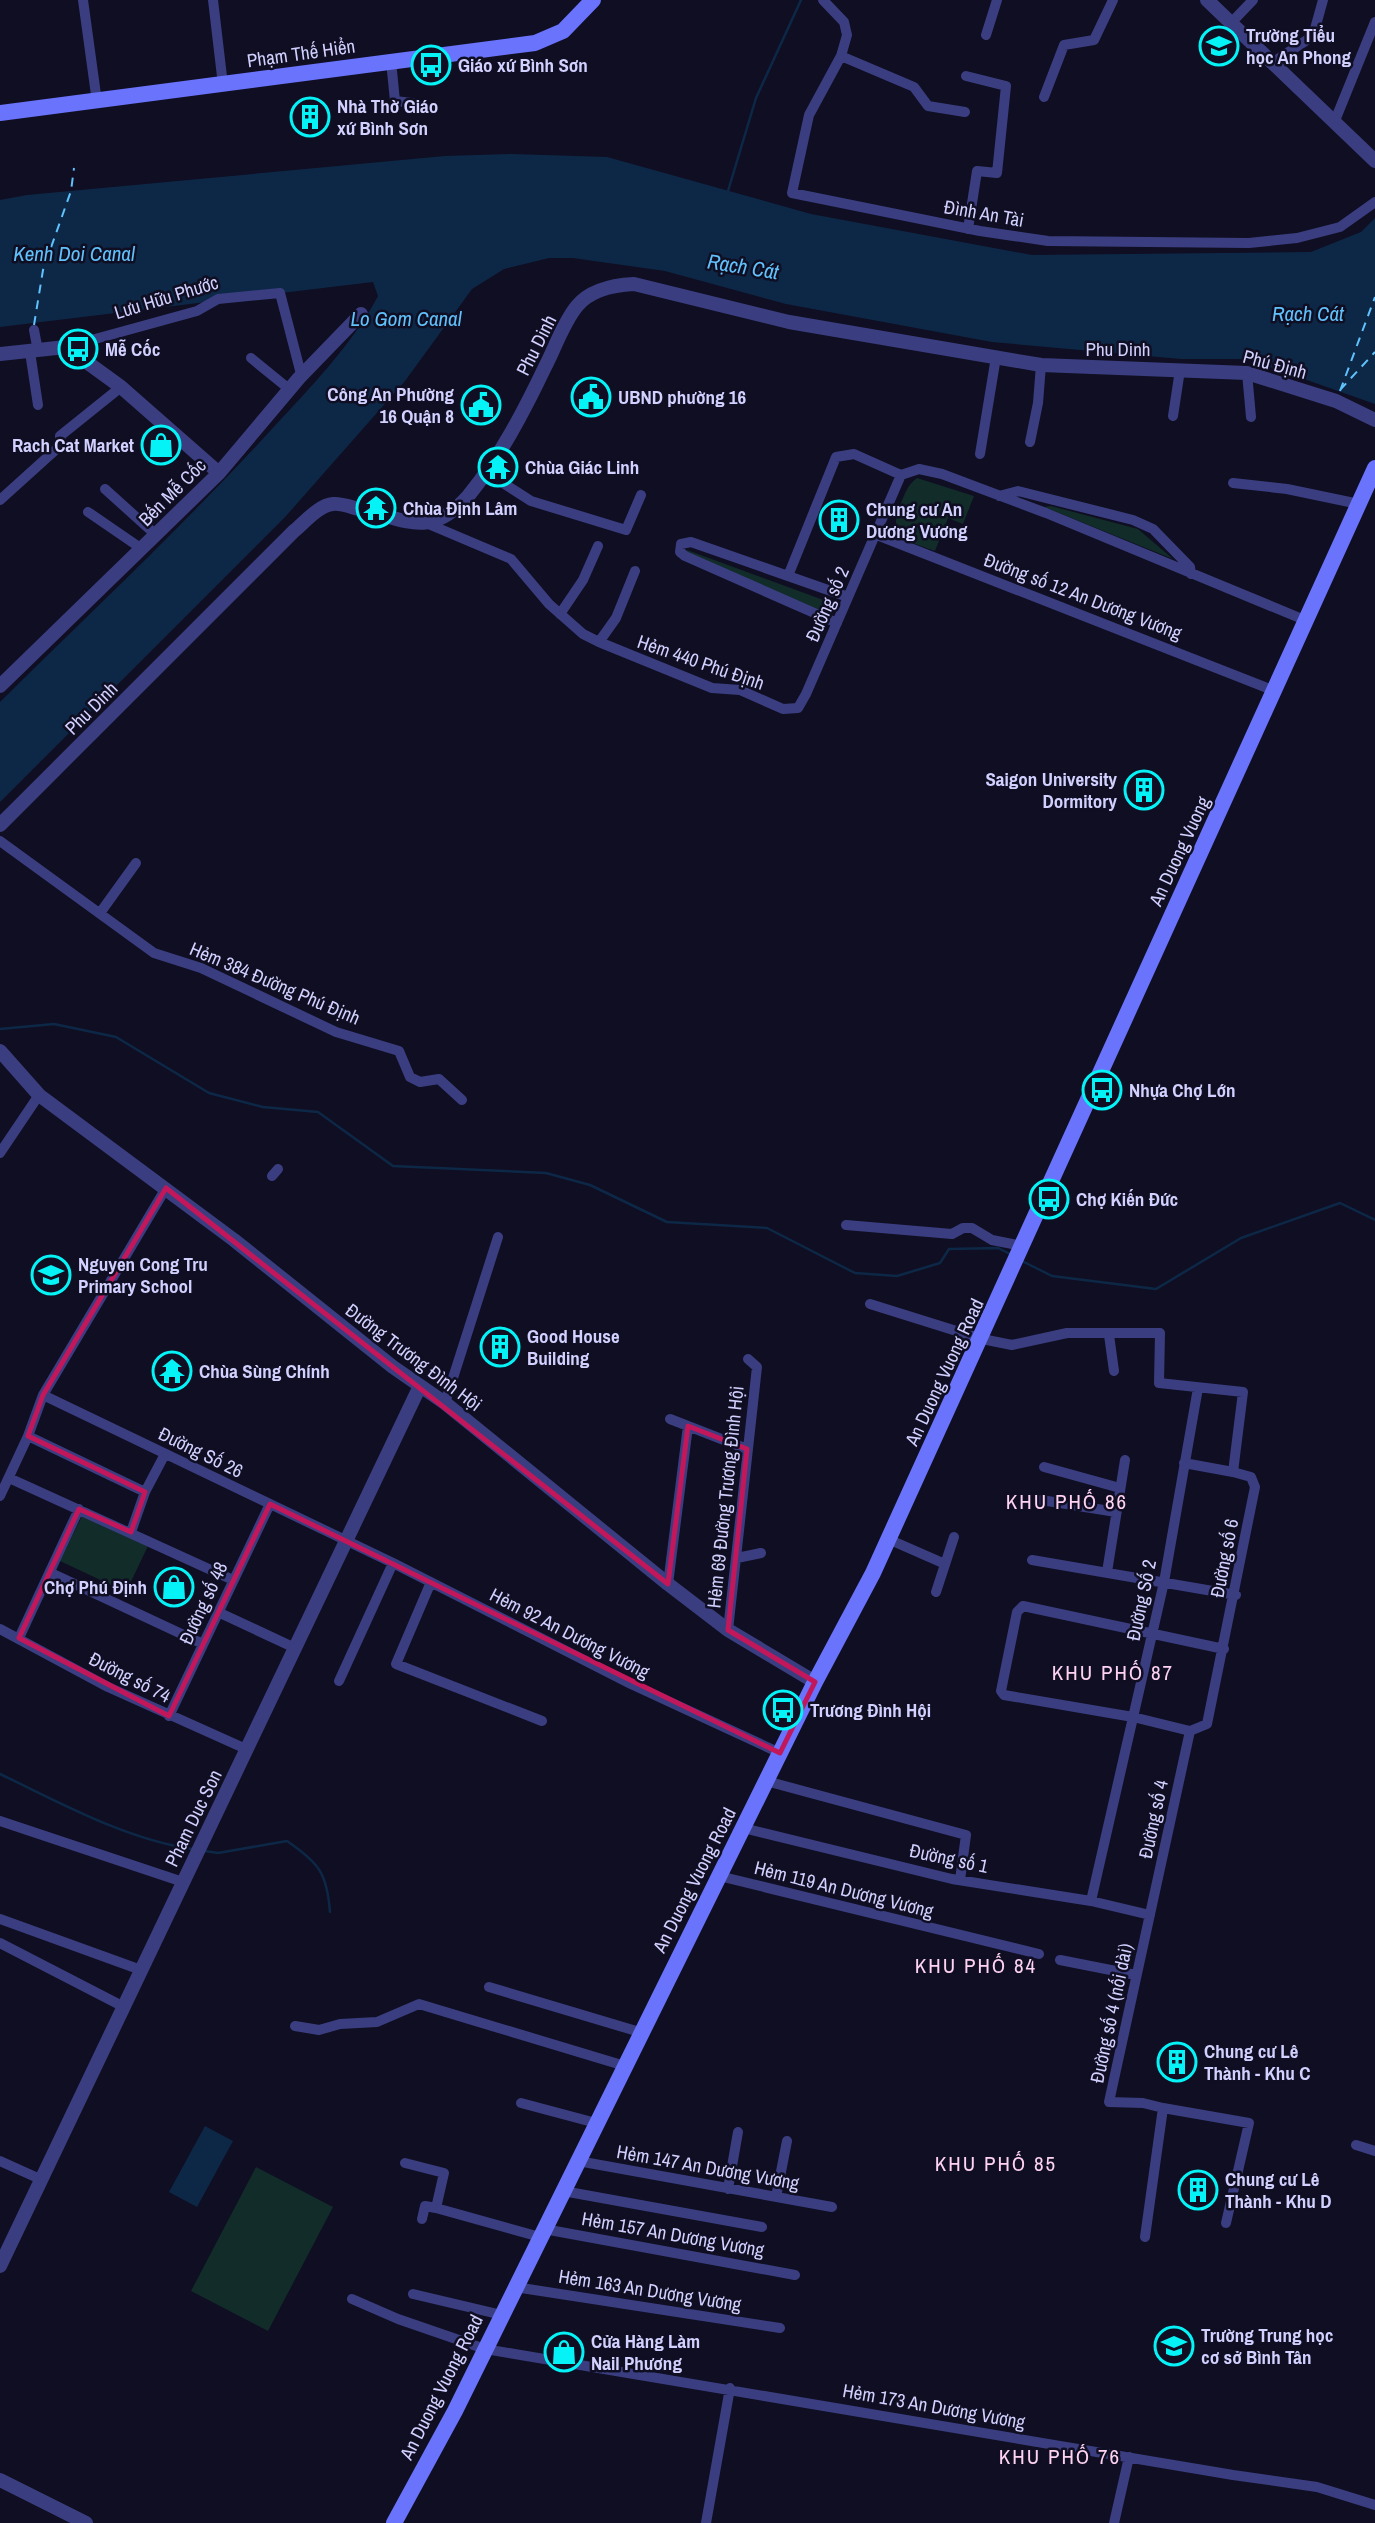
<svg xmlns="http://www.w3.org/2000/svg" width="1375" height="2523" font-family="'Archivo Narrow',sans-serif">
<rect width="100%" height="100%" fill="#100e22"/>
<path fill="#112c29" d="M917 478 974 496 963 524 948 518 935 551C907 540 887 540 900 505 905 494 907 485 917 478Z
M1051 506 1138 529 1173 559 1044 507Z
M687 550 829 602 823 613 687 553Z
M83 1514 148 1546 126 1592 60 1561Z
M256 2167 333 2207 268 2331 191 2291Z"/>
<path fill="#0d2847" d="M512 154 607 157 811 214 1032 255 1311 252 1361 232 1375 218V404L1247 359H1181L992 342 786 304 665 271 573 258H549L504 269 472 289 405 381 286 516 0 802V702C91 612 185 524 271 430 309 389 352 345 378 296L373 282 0 327V200L27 195 445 156Z
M205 2126 233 2141 197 2207 169 2192Z"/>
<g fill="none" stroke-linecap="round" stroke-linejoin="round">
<path stroke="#0d2847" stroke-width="2.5" d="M728 191 756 98 801 0
M0 1029 54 1024 116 1037 209 1093 263 1107 318 1112 393 1166 546 1173 590 1185 667 1222 767 1228 855 1273 897 1276 940 1263 949 1249 998 1248 1010 1254
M1022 1261 1052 1276 1156 1289 1241 1238 1340 1203 1375 1220
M0 1774C61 1803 125 1839 192 1849
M205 1851 218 1853 287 1841C319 1863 327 1873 330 1912"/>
<path stroke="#60c2fc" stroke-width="2" stroke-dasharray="9 7" stroke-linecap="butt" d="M34 325 43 270 71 191 74 168
M1340 390 1375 352
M1340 391 1375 297"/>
<path stroke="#3a3e80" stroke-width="10" d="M83 0 97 102
M213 0 223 85
M823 0 844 22 847 35 841 56 809 115 792 193 980 231 1048 241 1249 243 1297 238 1340 227 1375 202
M1231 23 1253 0
M986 35 997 0
M841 56 914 87 928 106 965 112
M391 61 395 101 412 103
M1272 63 1313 36 1323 0
M966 76 1006 86 997 173 977 171 968 229
M1044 97 1064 45 1094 40 1113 0
M1334 123 1375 22
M34 330 38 351
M66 347 197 311 218 299 280 293 301 374
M30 352 38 405
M251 358 289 389
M1247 373 1251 417
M1173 416 1180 370
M1030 442 1038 403 1041 365
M980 454 996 357
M486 472 531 501 626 530 641 495
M1233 483 1287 489 1359 504
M105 489 156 535
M999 496 1018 491 1133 520 1153 529 1190 567 1191 574
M0 500 62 444 60 436 121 387
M88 512 142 549
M426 523 511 559 549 604 583 634 599 642 712 688 740 690 783 709 798 708 806 694 901 475 919 469 942 474 1046 513 1307 621
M877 535 1275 691
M788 576 836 457 854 454 901 475
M560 614 583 580 598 546
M837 623 685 556 680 552 681 544 691 542 848 597
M599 642 616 618 635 571
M0 841 154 953 201 968 336 1032 399 1051 410 1077 420 1082 439 1079 462 1100
M100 913 136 863
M0 1153 39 1095
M272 1176 278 1169
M846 1225 952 1234 963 1228H972L992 1240 1023 1246
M870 1304 982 1339 1012 1345 1067 1333H1160L1159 1383 1243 1392 1233 1472 1251 1477 1255 1487 1207 1724 1190 1731
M1109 1335 1114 1371
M43 1395 393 1563 631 1684 780 1753
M445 1403 498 1237
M670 1419 747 1449
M28 1436 145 1492
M1184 1463 1233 1472
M1044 1467 1120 1488
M9 1478 233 1580
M0 1496 28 1436 43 1395 166 1188
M1041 1500 1116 1512
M131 1532 145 1492 165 1454
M888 1539 945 1564
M737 1558 761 1553
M1032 1560 1236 1595
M1107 1572 1125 1460
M51 1573 203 1644
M431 1582 396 1664 542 1721
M668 1584 688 1426
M936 1592 954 1537
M220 1613 295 1648
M0 1629 108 1687 246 1749
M728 1630 757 1367 748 1359
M19 1638 79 1509
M339 1681 393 1563
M169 1716 270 1504
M1190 1731 1133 1717 1004 1695 1001 1691 1017 1612 1023 1606 1224 1649
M766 1781 966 1835 960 1880
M0 1821 183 1882
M743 1828 952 1879 1091 1901 1150 1915
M719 1876 1039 1954
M1091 1901 1164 1582 1198 1388
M0 1919 141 1970
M0 1943 124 2007
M1060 1960 1136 1975
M489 1987 643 2033
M295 2026 319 2030 340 2024 377 2022 419 2004 625 2066
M521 2103 596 2123
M1163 2108 1249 2123 1226 2223
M1356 2145 1375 2151
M0 2161 40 2179
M578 2161 832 2207
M405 2163 444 2173 436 2208 540 2237
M728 2189 738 2132
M563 2191 762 2227
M776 2197 787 2141
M422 2219 425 2206 436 2208
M544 2229 795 2275
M1145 2237 1163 2108 1143 2103 1109 2102 1190 1731
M515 2287 780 2328
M413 2294 502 2315
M352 2299 398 2319 485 2349 1233 2475 1317 2487 1375 2505
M706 2523 730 2388
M1114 2523 1129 2457"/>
<path stroke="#3a3e80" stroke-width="14" d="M1207 0 1375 161
M0 354 66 347 121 387 219 473
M0 686 219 473 299 378 361 314
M0 825 294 531C304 523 319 505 333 504 340 503 351 507 359 509 406 519 430 540 469 495 500 457 524 411 545 367 555 348 563 323 577 306 591 289 614 285 634 284L789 322 1041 365 1247 373 1336 401 1375 420
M0 1051 39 1095 234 1240 393 1367 445 1403 668 1584 728 1630 815 1682
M0 2266 420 1386
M0 2480 86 2523"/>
<path stroke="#6973fc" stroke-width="16" d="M0 113 535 43 563 31 593 0
M394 2523 455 2411 815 1682 873 1573 1375 468"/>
</g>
<path fill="none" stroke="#c2185b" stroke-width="5" stroke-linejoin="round" d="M166 1188 668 1584 688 1426 747 1449 728 1630 815 1682 780 1753 270 1504 169 1716 19 1638 79 1509 131 1532 145 1492 28 1436 43 1395Z"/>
<defs>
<symbol id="school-ring" viewBox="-11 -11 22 22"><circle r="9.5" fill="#100e22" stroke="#05f3f6" stroke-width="1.5"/><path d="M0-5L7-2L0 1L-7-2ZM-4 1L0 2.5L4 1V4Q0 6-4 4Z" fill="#05f3f6"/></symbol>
<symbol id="bus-ring" viewBox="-11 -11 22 22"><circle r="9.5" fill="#100e22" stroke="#05f3f6" stroke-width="1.5"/><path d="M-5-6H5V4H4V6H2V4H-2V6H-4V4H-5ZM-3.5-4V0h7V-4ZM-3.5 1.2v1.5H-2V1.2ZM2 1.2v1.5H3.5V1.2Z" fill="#05f3f6"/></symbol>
<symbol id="building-ring" viewBox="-11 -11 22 22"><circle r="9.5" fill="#100e22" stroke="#05f3f6" stroke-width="1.5"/><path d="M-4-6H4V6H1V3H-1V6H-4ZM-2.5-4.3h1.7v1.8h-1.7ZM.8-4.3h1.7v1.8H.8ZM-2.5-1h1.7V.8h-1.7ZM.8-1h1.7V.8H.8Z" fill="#05f3f6"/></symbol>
<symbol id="civic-ring" viewBox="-11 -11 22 22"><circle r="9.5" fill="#100e22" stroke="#05f3f6" stroke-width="1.5"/><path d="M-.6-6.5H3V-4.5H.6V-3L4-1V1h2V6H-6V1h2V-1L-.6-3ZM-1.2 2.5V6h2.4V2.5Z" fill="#05f3f6"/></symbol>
<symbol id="shop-ring" viewBox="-11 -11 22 22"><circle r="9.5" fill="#100e22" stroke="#05f3f6" stroke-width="1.5"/><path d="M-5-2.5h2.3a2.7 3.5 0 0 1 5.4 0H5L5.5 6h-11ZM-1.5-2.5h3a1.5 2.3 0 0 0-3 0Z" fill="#05f3f6"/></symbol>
<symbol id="temple-ring" viewBox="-11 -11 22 22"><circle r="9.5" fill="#100e22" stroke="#05f3f6" stroke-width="1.5"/><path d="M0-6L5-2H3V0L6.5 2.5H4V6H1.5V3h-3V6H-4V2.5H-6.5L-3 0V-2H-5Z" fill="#05f3f6"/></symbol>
</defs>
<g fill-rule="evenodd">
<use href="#school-ring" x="1197" y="24" width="44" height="44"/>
<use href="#bus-ring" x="409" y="43" width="44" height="44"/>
<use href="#building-ring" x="288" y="95" width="44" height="44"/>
<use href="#bus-ring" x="56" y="327" width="44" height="44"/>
<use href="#civic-ring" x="569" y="375" width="44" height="44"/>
<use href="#civic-ring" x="459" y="383" width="44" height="44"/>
<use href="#shop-ring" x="139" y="423" width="44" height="44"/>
<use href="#temple-ring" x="476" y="445" width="44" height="44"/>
<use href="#temple-ring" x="354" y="486" width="44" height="44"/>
<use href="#building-ring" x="817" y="498" width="44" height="44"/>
<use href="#building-ring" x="1122" y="768" width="44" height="44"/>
<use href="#bus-ring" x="1080" y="1068" width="44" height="44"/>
<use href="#bus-ring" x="1027" y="1177" width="44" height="44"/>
<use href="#school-ring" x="29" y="1253" width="44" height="44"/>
<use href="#building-ring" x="478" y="1325" width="44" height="44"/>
<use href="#temple-ring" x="150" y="1349" width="44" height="44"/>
<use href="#shop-ring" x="152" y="1565" width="44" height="44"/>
<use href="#bus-ring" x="761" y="1688" width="44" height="44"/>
<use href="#building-ring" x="1155" y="2040" width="44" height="44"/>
<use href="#building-ring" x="1176" y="2168" width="44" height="44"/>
<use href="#school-ring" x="1152" y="2324" width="44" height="44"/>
<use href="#shop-ring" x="542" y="2330" width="44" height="44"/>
</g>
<g text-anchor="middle" stroke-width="5" stroke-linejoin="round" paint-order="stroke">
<g font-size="19" font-weight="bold" fill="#d1d0fe" stroke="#100e22" text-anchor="start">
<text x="1246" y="42">Trường Tiểu<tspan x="1246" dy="22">học An Phong</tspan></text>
<text x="458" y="72">Giáo xứ Bình Sơn</text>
<text x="337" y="113">Nhà Thờ Giáo<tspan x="337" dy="22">xứ Bình Sơn</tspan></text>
<text x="105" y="356">Mễ Cốc</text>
<text x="454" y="401" text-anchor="end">Công An Phường<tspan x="454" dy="22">16 Quận 8</tspan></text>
<text x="618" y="404">UBND phường 16</text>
<text x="134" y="452" text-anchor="end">Rach Cat Market</text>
<text x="525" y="474">Chùa Giác Linh</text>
<text x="403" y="515">Chùa Định Lâm</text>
<text x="866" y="516">Chung cư An<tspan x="866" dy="22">Dương Vương</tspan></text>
<text x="1117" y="786" text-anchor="end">Saigon University<tspan x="1117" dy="22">Dormitory</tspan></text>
<text x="1129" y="1097">Nhựa Chợ Lớn</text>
<text x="1076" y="1206">Chợ Kiến Đức</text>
<text x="78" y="1271">Nguyen Cong Tru<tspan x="78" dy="22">Primary School</tspan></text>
<text x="527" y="1343">Good House<tspan x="527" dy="22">Building</tspan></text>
<text x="199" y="1378">Chùa Sùng Chính</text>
<text x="147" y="1594" text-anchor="end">Chợ Phú Định</text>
<text x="810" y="1717">Trương Đình Hội</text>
<text x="1204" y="2058">Chung cư Lê<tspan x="1204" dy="22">Thành - Khu C</tspan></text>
<text x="1225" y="2186">Chung cư Lê<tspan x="1225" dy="22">Thành - Khu D</tspan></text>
<text x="1201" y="2342">Trường Trung học<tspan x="1201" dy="22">cơ sở Bình Tân</tspan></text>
<text x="591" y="2348">Cửa Hàng Làm<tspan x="591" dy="22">Nail Phương</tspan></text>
</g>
<g font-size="19" fill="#d1d0fe" stroke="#100e22">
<text transform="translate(301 53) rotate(-8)" y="7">Phạm Thế Hiển</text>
<text transform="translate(984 213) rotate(10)" y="7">Đình An Tài</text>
<text transform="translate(166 297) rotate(-17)" y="7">Lưu Hữu Phước</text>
<text transform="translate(536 345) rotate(-63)" y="7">Phu Dinh</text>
<text x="1118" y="356">Phu Dinh</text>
<text transform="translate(1275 364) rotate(15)" y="7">Phú Định</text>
<text transform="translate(172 492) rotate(-45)" y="7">Bến Mễ Cốc</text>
<text transform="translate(1083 596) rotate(21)" y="7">Đường số 12 An Dương Vương</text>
<text transform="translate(827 604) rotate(-66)" y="7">Đường số 2</text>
<text transform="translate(701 662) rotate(19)" y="7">Hẻm 440 Phú Định</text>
<text transform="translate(91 708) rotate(-45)" y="7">Phu Dinh</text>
<text transform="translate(1179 851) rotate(-65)" y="7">An Duong Vuong</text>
<text transform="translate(275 983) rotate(23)" y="7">Hẻm 384 Đường Phú Định</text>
<text transform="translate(414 1357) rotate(37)" y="7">Đường Trương Đình Hội</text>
<text transform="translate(944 1372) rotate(-65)" y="7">An Duong Vuong Road</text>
<text transform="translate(201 1452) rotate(26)" y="7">Đường Số 26</text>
<text transform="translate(725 1497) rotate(-84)" y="7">Hẻm 69 Đường Trương Đình Hội</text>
<text transform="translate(1224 1558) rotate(-79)" y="7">Đường số 6</text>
<text transform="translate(1141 1600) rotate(-78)" y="7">Đường Số 2</text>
<text transform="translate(203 1603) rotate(-65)" y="7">Đường số 48</text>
<text transform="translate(570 1633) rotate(27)" y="7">Hẻm 92 An Dương Vương</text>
<text transform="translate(130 1677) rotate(27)" y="7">Đường số 74</text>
<text transform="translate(193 1818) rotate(-64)" y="7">Pham Duc Son</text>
<text transform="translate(1153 1819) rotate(-78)" y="7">Đường số 4</text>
<text transform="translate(949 1858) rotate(12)" y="7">Đường số 1</text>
<text transform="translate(694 1880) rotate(-63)" y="7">An Duong Vuong Road</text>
<text transform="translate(844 1889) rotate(14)" y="7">Hẻm 119 An Dương Vương</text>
<text transform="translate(1111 2013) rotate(-78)" y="7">Đường số 4 (nối dài)</text>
<text transform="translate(708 2167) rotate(10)" y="7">Hẻm 147 An Dương Vương</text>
<text transform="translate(673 2234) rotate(10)" y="7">Hẻm 157 An Dương Vương</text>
<text transform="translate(650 2290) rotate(9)" y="7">Hẻm 163 An Dương Vương</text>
<text transform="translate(441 2387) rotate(-63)" y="7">An Duong Vuong Road</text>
<text transform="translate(934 2406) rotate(10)" y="7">Hẻm 173 An Dương Vương</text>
</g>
<g font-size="21" font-style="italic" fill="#60c2fc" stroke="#100e22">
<text x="74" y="261">Kenh Doi Canal</text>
<text transform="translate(743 267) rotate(9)" y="7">Rạch Cát</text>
<text x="1308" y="321">Rạch Cát</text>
<text x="406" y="326">Lo Gom Canal</text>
</g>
<g font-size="21" letter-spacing="2" fill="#fed2f2" stroke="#100e22">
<text x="1067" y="1509">KHU PHỐ 86</text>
<text x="1113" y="1680">KHU PHỐ 87</text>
<text x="976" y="1973">KHU PHỐ 84</text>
<text x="996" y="2171">KHU PHỐ 85</text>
<text x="1060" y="2464">KHU PHỐ 76</text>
</g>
</g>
</svg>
